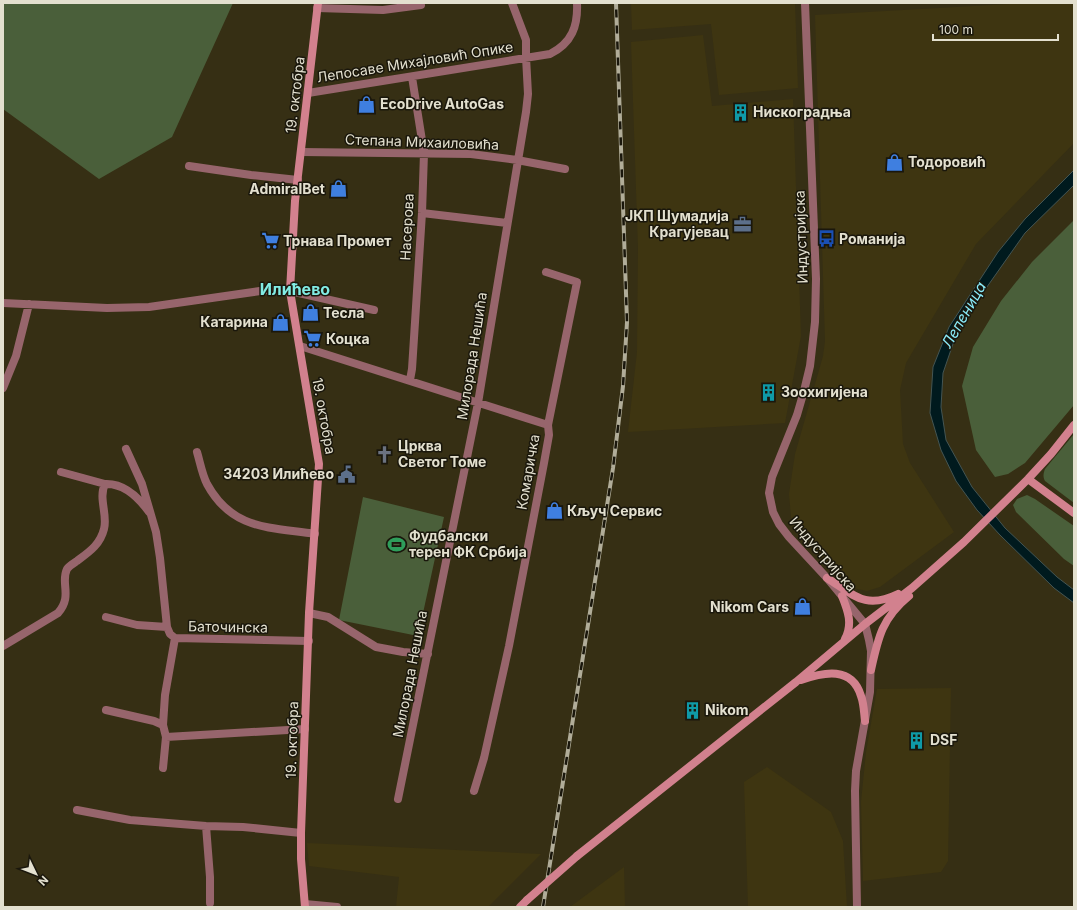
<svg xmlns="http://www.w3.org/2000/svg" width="1077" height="910" font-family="Inter,sans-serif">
<rect width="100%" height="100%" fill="#362f14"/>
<path fill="#3e3511" d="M631 3H795L798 88 719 95 711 24 632 30Z
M1029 3H1074V143L976 244 906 363 900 390 903 444 910 463 954 532 880 587 867 591 853 588 843 580 795 530 791 517 789 494 795 454 823 356 825 341 815 15Z
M703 35 712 106 793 99 801 336 785 423 628 432 637 352 638 248 631 42Z
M951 688 948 861 941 872 863 881 861 802 866 752 877 689Z
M767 767 831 812 843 841 847 907H748L744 782Z
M307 843 541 854 488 907H396L399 877 309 866Z
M624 867 625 907H570Z"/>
<path fill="#4a5f3a" d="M3 3H233L172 137 99 179 3 109Z
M1074 220V405L1025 463 1008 474 995 477 976 450 962 386 973 347 1001 301 1032 262Z
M1074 434V503L1045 481C1043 477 1043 474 1045 469Z
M1027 495 1035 499 1074 526V566L1064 559 1016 512 1013 505 1017 499Z
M363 497 444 517 418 636 339 620Z"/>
<path fill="#001a1e" stroke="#445553" d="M1074 170V185L1025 233 977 301 956 335 943 373 941 407 946 440 972 487 1005 528 1057 577 1074 590V603L1054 588 1000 535 977 510 956 481 941 450 930 413 933 367 949 327 998 252 1025 219Z"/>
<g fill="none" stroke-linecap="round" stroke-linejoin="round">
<path stroke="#97656c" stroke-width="8" d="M805 3 816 279 815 322 810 366 804 391 797 415 772 477 769 493 773 512 779 524 789 537 827 578 865 624 869 640 871 651 870 692 856 771 855 791 857 907
M317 8 383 10 421 5
M308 93 550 54C572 43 578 26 577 3
M301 152 471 154 517 160 565 169
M189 166 251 175 298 180
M422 213 507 223
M3 303 107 308 149 307 267 290 290 291 374 310
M300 346 548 425
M410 380 412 369 422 213 424 153 412 77
M3 388 16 356 29 304
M126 449 142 484 156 532 160 558 167 627
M197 452C200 462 202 474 207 484 232 530 269 527 315 534
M61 472 105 484
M309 613 328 617 376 647 403 652 428 654
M106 617 137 625 167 627 170 634 175 638 309 641
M3 646 58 613C73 596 60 583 67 569 69 566 74 563 77 561 89 552 100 545 104 529 108 515 98 498 105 484 125 483 139 498 149 512
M106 710 154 721 163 725 166 737 305 729
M163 725 165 695 175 638
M163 768 166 737
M474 791 484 758 509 646 544 463 549 435 548 425 577 282 546 272
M398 799 478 403 526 112 528 94 526 57V40L512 3
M77 810 130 820 206 826 243 827 301 833
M206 826 210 877V903
M305 904 337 907"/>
<path stroke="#d2818e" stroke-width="8" d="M1028 479 1074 513
M827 578C854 595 865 610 898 594
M842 596C848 611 853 624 845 639
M871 670C878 638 882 618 909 596
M801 680C824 672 852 666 861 696 864 704 864 713 865 721
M577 856 796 682 865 624 912 588 964 542 1028 479 1051 454 1074 425
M305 907 301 859V833L309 613 319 464 290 291 295 201 318 3
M520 907 527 900"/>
<defs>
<path id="rail" d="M543 907 613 468 623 386 627 322 616 3"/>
</defs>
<use href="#rail" stroke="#b1ad99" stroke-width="4"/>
<use href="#rail" stroke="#1a170c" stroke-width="2.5" stroke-dasharray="8" stroke-linecap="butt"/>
<path stroke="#d2818e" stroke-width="8" d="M527 900 577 856"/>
</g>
<defs>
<symbol id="shop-bare" viewBox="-9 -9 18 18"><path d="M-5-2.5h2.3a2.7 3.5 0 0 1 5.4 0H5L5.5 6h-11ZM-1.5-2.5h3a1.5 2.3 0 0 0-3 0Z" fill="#3f7fe0" stroke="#1a170c" stroke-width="2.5" paint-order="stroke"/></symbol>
<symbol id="building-bare" viewBox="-9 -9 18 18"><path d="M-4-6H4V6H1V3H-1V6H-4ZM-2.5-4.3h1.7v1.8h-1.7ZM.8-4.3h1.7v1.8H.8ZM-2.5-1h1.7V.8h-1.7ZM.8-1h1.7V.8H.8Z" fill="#0f9aa8" stroke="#1a170c" stroke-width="2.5" paint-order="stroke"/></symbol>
<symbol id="office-bare" viewBox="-9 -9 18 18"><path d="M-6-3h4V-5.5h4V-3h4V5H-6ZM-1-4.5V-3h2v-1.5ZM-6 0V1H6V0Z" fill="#5c6f8a" stroke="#1a170c" stroke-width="2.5" paint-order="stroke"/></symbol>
<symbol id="bus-bare" viewBox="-9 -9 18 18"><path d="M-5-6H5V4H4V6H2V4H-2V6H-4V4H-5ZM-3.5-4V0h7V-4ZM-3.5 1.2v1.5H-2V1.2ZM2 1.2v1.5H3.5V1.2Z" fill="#1a4fb4" stroke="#1a170c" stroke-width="2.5" paint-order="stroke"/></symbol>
<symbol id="supermarket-bare" viewBox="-9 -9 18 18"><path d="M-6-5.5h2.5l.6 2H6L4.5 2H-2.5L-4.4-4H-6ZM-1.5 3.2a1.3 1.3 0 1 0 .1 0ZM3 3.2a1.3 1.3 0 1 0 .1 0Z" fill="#3f7fe0" stroke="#1a170c" stroke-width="2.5" paint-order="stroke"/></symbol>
<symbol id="church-bare" viewBox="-9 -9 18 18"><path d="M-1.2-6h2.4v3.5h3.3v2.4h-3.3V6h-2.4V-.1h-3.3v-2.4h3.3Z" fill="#6b7280" stroke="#1a170c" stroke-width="2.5" paint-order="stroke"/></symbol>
<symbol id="civic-bare" viewBox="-9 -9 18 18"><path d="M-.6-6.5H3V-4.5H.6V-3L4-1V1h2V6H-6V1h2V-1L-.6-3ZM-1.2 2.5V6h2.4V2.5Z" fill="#5c6f8a" stroke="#1a170c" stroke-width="2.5" paint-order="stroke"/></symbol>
<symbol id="stadium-bare" viewBox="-9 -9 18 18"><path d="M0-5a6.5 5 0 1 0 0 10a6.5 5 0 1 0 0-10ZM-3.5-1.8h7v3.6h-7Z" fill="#2e9e5b" stroke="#1a170c" stroke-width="2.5" paint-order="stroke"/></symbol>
</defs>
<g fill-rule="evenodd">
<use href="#shop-bare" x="354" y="92" width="25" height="25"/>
<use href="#building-bare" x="728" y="100" width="25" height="25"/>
<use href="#shop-bare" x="882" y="150" width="25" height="25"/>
<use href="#shop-bare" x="326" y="176" width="25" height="25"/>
<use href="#office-bare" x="730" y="212" width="25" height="25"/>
<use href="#bus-bare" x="814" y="226" width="25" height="25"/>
<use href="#supermarket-bare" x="258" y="228" width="25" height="25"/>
<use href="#shop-bare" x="298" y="300" width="25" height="25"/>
<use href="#shop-bare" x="268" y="310" width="25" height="25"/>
<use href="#supermarket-bare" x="300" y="326" width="25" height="25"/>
<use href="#building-bare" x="756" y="380" width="25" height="25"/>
<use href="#church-bare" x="372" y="442" width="25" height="25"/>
<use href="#civic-bare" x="334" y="462" width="25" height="25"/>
<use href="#shop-bare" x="542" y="498" width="25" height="25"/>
<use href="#stadium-bare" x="384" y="532" width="25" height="25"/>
<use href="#shop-bare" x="790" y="594" width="25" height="25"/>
<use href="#building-bare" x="680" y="698" width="25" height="25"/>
<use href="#building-bare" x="904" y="728" width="25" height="25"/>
</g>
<g text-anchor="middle" stroke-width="3" stroke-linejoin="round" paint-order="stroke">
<g font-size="14" fill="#e3e0cf" stroke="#1a170c">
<text transform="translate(415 62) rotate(-9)" y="5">Лепосаве Михајловић Опике</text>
<text transform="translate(295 95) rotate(-83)" y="5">19. октобра</text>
<text transform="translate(422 142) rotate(2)" y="5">Степана Михаиловића</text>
<text transform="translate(407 227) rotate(-87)" y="5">Насерова</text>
<text transform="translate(801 237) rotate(-92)" y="5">Индустријска</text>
<text transform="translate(472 356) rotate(-81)" y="5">Милорада Нешића</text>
<text transform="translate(324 416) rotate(80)" y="5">19. октобра</text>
<text transform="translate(528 472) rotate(-80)" y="5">Комаричка</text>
<text transform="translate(823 554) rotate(49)" y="5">Индустријска</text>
<text transform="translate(228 627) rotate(1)" y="5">Баточинска</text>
<text transform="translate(410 674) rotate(-79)" y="5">Милорада Нешића</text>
<text transform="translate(292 740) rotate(-88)" y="5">19. октобра</text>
</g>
<g font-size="14" font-weight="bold" fill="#e3e0cf" stroke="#1a170c" text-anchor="start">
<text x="380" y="109">EcoDrive AutoGas</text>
<text x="753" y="117">Нискоградња</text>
<text x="908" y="167">Тодоровић</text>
<text x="325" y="194" text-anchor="end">AdmiralBet</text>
<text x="729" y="221" text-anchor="end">ЈКП Шумадија<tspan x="729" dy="16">Крагујевац</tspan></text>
<text x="839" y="244">Романија</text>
<text x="283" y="246">Трнава Промет</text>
<text x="323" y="318">Тесла</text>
<text x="268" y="327" text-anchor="end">Катарина</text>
<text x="326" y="344">Коцка</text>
<text x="781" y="397">Зоохигијена</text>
<text x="398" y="451">Црква<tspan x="398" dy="16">Светог Томе</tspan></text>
<text x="334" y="479" text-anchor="end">34203 Илићево</text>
<text x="567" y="516">Кључ Сервис</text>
<text x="409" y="541">Фудбалски<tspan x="409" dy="16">терен ФК Србија</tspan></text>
<text x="789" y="612" text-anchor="end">Nikom Cars</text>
<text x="705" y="715">Nikom</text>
<text x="930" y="745">DSF</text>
</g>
<g font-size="15" font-style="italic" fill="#8bedfb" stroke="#1a170c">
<text transform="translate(964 315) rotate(-60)" y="5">Лепеница</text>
</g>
<g font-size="16" font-weight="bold" fill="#82ece4" stroke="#1a170c">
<text x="295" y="295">Илићево</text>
</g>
</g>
<rect width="1077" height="910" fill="none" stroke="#e3e0cf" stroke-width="8"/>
<g transform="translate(36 874) rotate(133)" stroke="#1a170c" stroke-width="3" paint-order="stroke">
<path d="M0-3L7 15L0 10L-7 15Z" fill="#e3e0cf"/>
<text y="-6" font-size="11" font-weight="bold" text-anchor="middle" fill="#e3e0cf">N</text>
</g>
<path d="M933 34v6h125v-6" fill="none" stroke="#e3e0cf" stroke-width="2"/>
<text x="939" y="34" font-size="12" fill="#e3e0cf" stroke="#1a170c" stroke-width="3" paint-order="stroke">100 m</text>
</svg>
